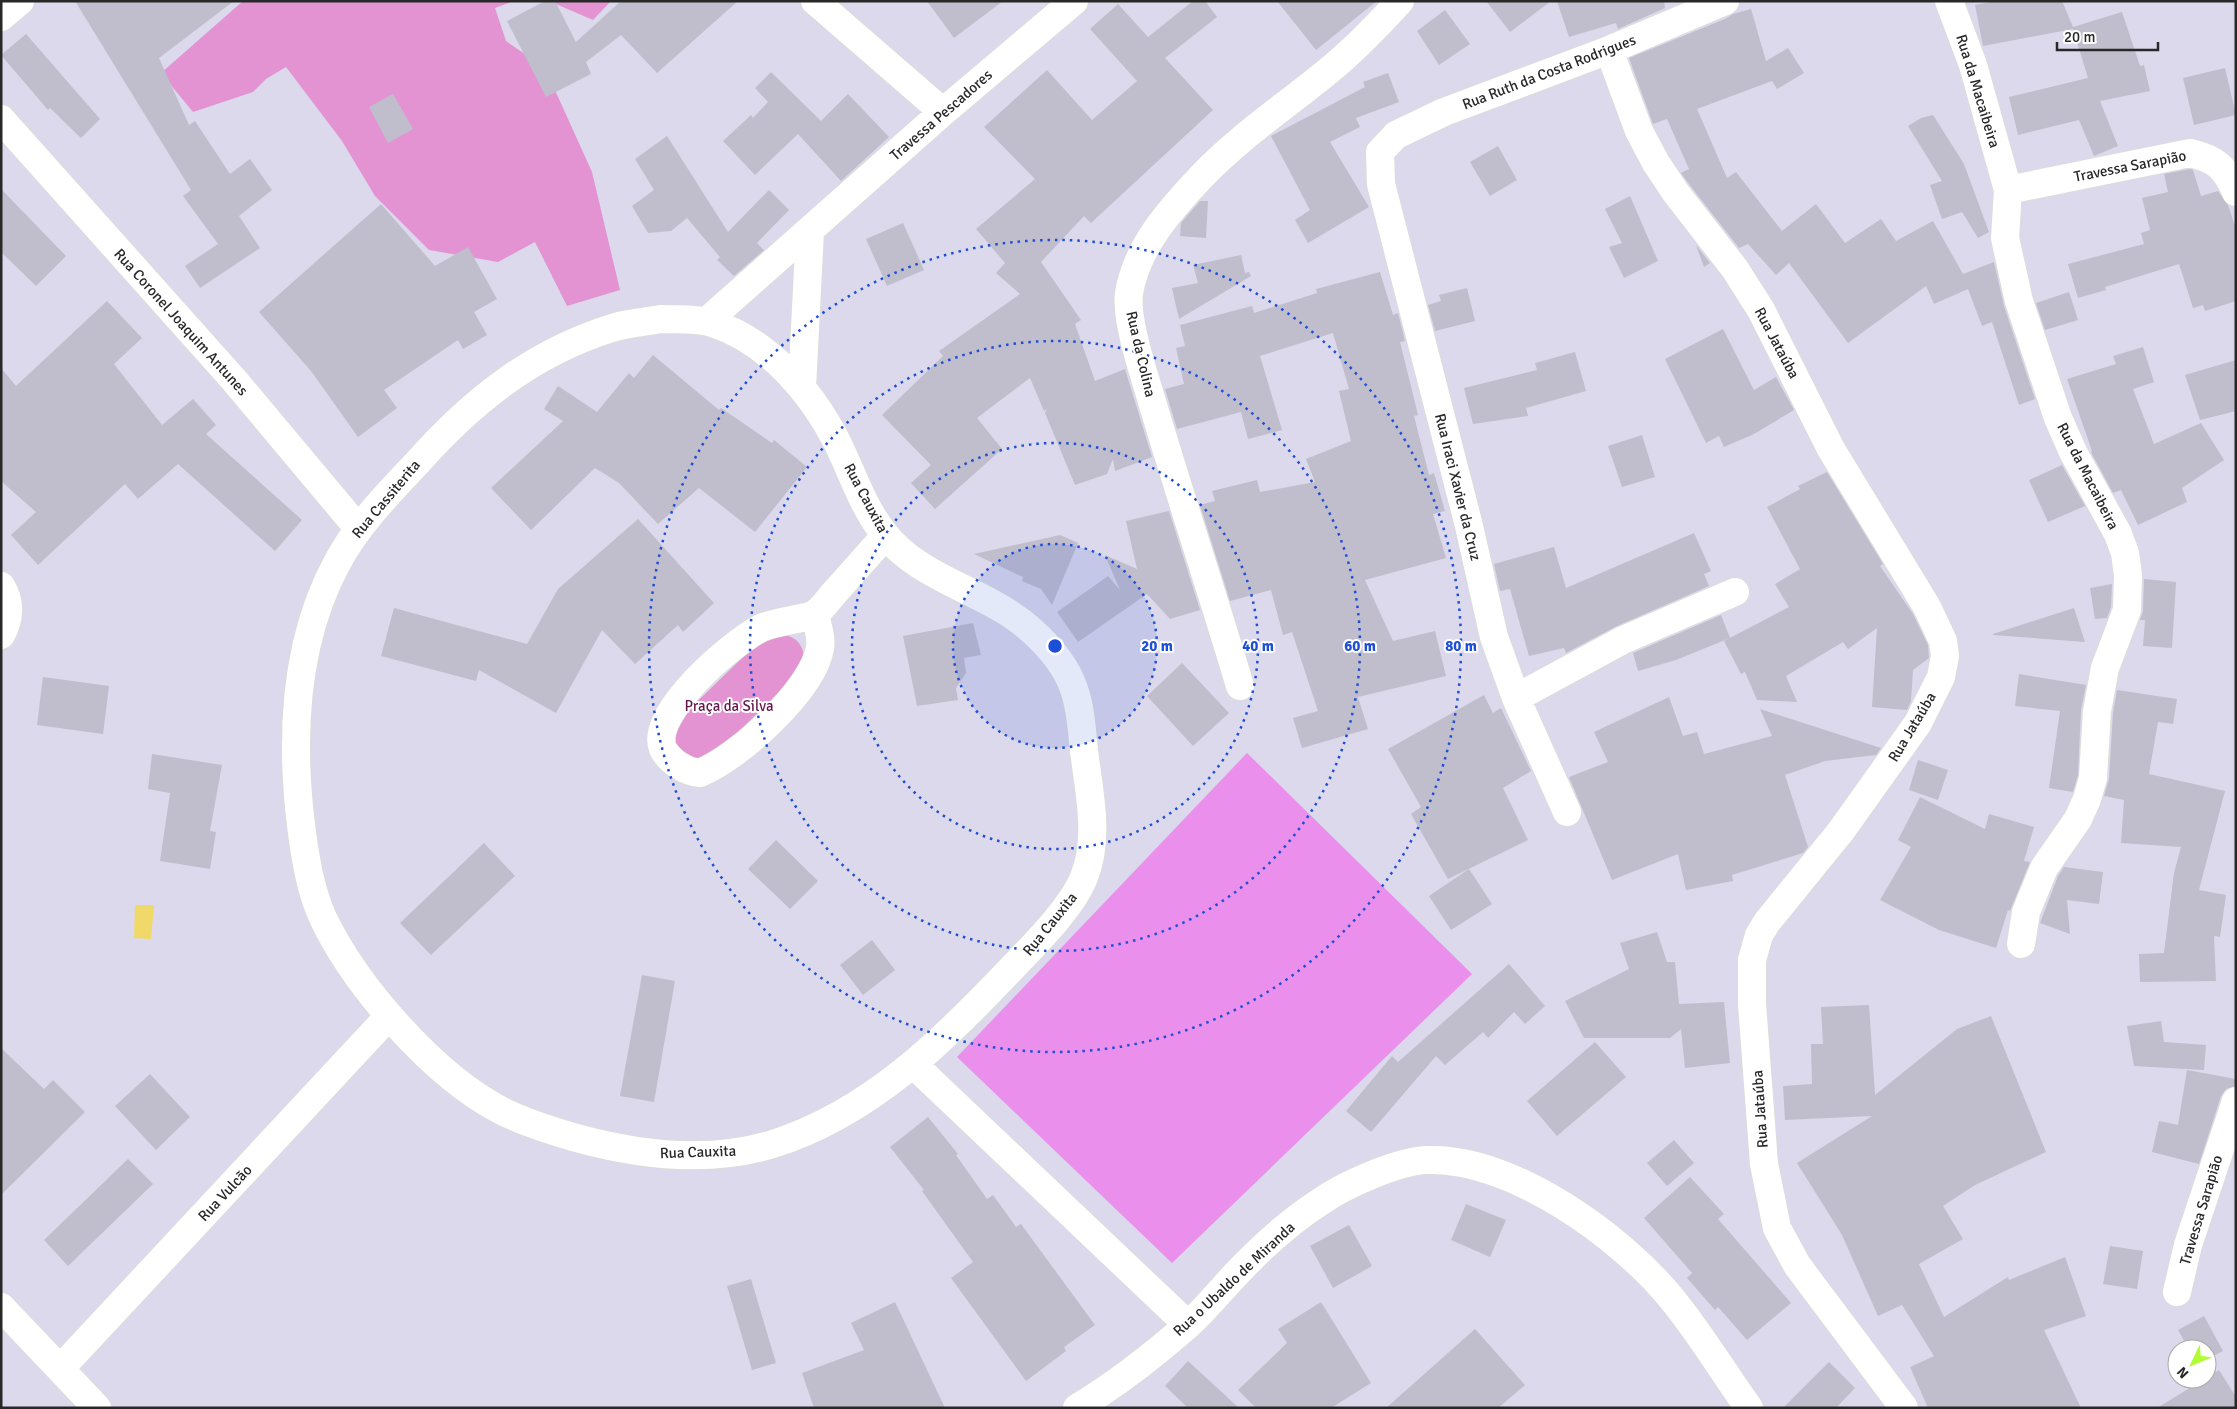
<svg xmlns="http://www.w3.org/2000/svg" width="2237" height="1409" font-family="Signika,sans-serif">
<rect width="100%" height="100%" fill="#dbd9eb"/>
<path fill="#e393d1" d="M243 1H514L495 8 506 41 545 68 592 172 620 290 567 306 535 242 498 262 429 250 375 196 342 141 286 67 266 79 253 92 193 112 161 73Z
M549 1H611L593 20Z
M769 632C794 635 806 640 804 668L705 764 678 756 670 728Z"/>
<path fill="#ea8feb" d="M1247 753 1472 974 1172 1263 957 1057Z"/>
<path fill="#f0d968" d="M135 905H154L151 939 134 938Z"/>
<path fill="#c0becc" d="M75 1H234L159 58 189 125 195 121 230 174 250 159 272 190 239 216 260 248 200 288 185 266 218 244 183 196 191 190Z
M545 1H555L576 42 621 1H738L657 73 621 35 586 62 591 74 546 97 507 21Z
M927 1H1003L954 38Z
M1193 1H1205L1217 17 1165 58 1213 110 1091 223 1084 216 1041 262 1081 320 1075 324 1095 381 1125 369 1152 457 1115 471 1113 459 1107 474 1075 485 1045 413 1047 409 1044 411 1030 378 977 418 1002 449 935 509 911 483 931 465 882 415 943 356 939 351 1020 294 996 273 1005 263 976 229 1035 179 984 127 1047 70 1092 120 1137 81 1090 29 1118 4 1148 37Z
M1277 1H1377L1316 50Z
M1486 1H1551L1510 32Z
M1557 1H1664L1665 8 1618 29 1616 23 1569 37Z
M1996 1H2062L2073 27 2122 12 2140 66 2144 65 2150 91 2100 101 2118 146 2094 156 2079 120 2018 135 2009 97 2088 78 2073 29 1983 46 1975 5Z
M1751 9 1766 61 1788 48 1804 73 1777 89 1772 81 1697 109 1727 178 1736 172 1782 231 1816 204 1845 243 1881 219 1896 241 1933 221 1963 274 1994 262 2004 306 2035 399 2019 405 1992 322 1982 326 1968 289 1934 304 1926 286 1848 343 1789 263 1776 275 1748 244 1739 248 1689 184 1681 173 1689 169 1667 119 1653 124 1629 58 1725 19 1733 14Z
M1445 10 1470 44 1439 65 1417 31Z
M26 34 100 119 81 138 50 108 48 110 1 55Z
M2225 68 2236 115 2194 125 2183 78Z
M771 72 821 121 848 94 889 137 841 181 798 134 755 175 723 141 751 115 753 118 768 102 755 88Z
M1388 73 1399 102 1356 118 1360 127 1330 142 1369 207 1308 243 1295 220 1310 210 1271 136 1365 87 1363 82Z
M393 94 413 129 388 143 369 107Z
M1933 115 1964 164 1989 232 1978 238 1962 212 1942 219 1930 185 1942 181 1908 126 1921 118Z
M667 136 728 232 769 190 789 210 757 243 764 250 734 276 717 260 720 257 687 218 671 231 648 233 632 206 654 190 635 159Z
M1498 146 1517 180 1490 196 1470 162Z
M2190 169 2193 170 2201 196 2218 191 2228 205 2236 229V301L2205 311 2203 305 2193 308 2179 264 2105 287 2106 290 2078 298 2068 264 2144 244 2141 233 2150 230 2142 198 2168 192 2164 174Z
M1 189 66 256 36 286 1 252Z
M1630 196 1658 261 1624 278 1609 247 1622 243 1605 209Z
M1200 201H1208L1206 238 1180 236 1181 223Z
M381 204 435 266 468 247 497 299 474 312 487 335 463 349 458 340 384 390 397 408 358 437 311 371 259 312Z
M903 223 924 270 887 286 866 239Z
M1696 245 1710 263 1704 267Z
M1241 255 1245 273 1249 272 1251 276 1179 319 1172 288 1198 283 1193 265Z
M1380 272 1393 315 1398 313 1405 341 1400 342 1418 415 1414 416 1429 475 1434 473 1445 511 1433 514 1446 558 1365 580 1393 641 1435 631 1446 676 1358 697 1368 729 1302 748 1293 718 1318 711 1292 632 1283 635 1271 590 1230 601 1200 505 1215 501 1212 491 1257 480 1260 492 1315 482 1306 459 1351 441 1339 391 1349 389 1333 333 1260 356 1282 430 1248 439 1241 412 1177 429 1165 389 1184 384 1176 348 1185 346 1180 325 1252 306 1254 313 1317 293 1316 289Z
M1467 288 1475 321 1435 331 1428 305 1441 301 1439 295Z
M2069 292 2078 320 2045 330 2036 303Z
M107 301 142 338 114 364 162 425 193 399 216 425 206 434 302 520 275 551 178 464 138 499 125 484 38 565 11 535 36 512 1 481V368L16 386Z
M1723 329 1754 390 1776 377 1794 410 1754 434 1724 447 1719 436 1706 443 1665 359Z
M2143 347 2154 382 2133 389 2154 444 2201 423 2224 460 2182 488 2187 502 2138 525 2121 490 2113 493 2091 452 2092 451 2067 379 2116 364 2113 356Z
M1575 352 1586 391 1526 408 1528 416 1473 424 1464 388 1537 370 1535 363Z
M653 355 719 410 721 408 772 443 774 440 807 467 755 532 699 488 658 524 619 483 595 468 531 530 491 488 563 421 544 409 558 386 597 412 629 373 634 378Z
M2236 360V411L2200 420 2185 375Z
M1642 435 1655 477 1622 487 1608 446Z
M2062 465 2085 506 2048 522 2029 480Z
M1827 472 1883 564 1880 566 1913 614 1928 645 1929 658 1913 670 1911 701 1907 710 1872 707 1877 628 1848 649 1843 642 1786 676 1797 702 1757 700 1745 672 1741 674 1724 641 1789 607 1775 584 1800 569 1767 507 1800 489 1798 486Z
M1169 511 1200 610 1170 619 1147 594 1078 642 1057 612 1108 576 1120 590 1105 555 1137 569 1126 521Z
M638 519 714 603 683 632 678 625 635 664 602 630 556 713 479 670 476 681 381 656 394 608 527 644 558 589Z
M1694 533 1711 571 1704 574 1709 586 1617 626 1566 653 1564 648 1529 656 1510 589 1500 591 1494 564 1554 547 1566 588Z
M1060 535 1078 543 1052 605 1041 589 1022 581 1023 577 974 554Z
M2144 579 2176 582 2172 648 2143 646 2145 620H2140L2143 611Z
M2112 584 2111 607 2107 618 2095 619 2090 588Z
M2074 608 2085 642 1993 635V634Z
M1721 615 1730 638 1676 660 1638 671 1633 653Z
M973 623 981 655 964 658 966 673 956 688 958 700 917 706 903 636Z
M1182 663 1229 713 1193 746 1147 696Z
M2019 674 2086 685 2081 710 2078 775 2073 792 2049 788 2060 711 2015 706Z
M43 677 109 686 103 734 37 725Z
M2117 690 2177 699 2173 724 2158 722 2149 774 2225 791 2199 890 2226 895 2220 937 2214 936 2216 981 2140 982 2139 954 2164 953 2174 873 2181 847 2121 843 2124 800 2104 796 2109 779 2113 713Z
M1484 695 1493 713 1501 708 1531 771 1503 788 1528 840 1448 879 1411 814 1421 807 1388 749Z
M1669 697 1683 736 1697 732 1704 754 1772 736 1760 709 1881 748 1876 755 1825 761 1785 775 1808 847 1803 853 1732 875 1733 881 1686 890 1678 854 1612 880 1569 777 1608 762 1594 732Z
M152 754 222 765 210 831 216 832 210 869 160 861 170 793 148 789Z
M1918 760 1948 770 1938 800 1909 790Z
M1920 797 1985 829 1989 814 2034 827 2024 861 2030 862 2010 911 2008 910 1996 948 1939 930 1880 900 1911 847 1898 840Z
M776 840 818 881 790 909 748 869Z
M484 843 515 876 431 955 400 923Z
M2064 867 2103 872 2099 904 2067 900 2070 934 2040 923 2058 876Z
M1469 869 1492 904 1451 930 1429 896Z
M1657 932 1667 962H1675L1679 1004 1724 1002 1730 1063 1685 1068 1681 1029 1670 1038H1584L1565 1001 1629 969 1620 943Z
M872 940 895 970 863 995 840 965Z
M1509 964 1545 1006 1525 1024 1514 1012 1488 1038 1483 1032 1445 1065 1436 1056 1371 1132 1346 1111 1392 1056 1398 1062Z
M642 975 675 981 654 1102 620 1096Z
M1869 1005 1875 1095 1957 1029 1991 1016 2046 1152 1975 1185 1943 1206 1963 1239 1919 1264 1944 1317 2008 1277 2009 1280 2065 1257 2086 1316 2044 1330 2081 1408H1928L1910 1367 1934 1356 1902 1305 1878 1316 1842 1235 1797 1163 1872 1116 1785 1120 1783 1086 1812 1084 1811 1044H1823L1821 1007Z
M2161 1021 2164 1042 2206 1045 2204 1070 2134 1066 2127 1026Z
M1595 1042 1626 1077 1557 1136 1527 1101Z
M1 1048 44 1089 53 1080 85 1112 1 1195Z
M2187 1070 2236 1079V1086L2226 1089 2221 1096 2199 1164 2152 1152 2159 1121 2178 1125Z
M150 1074 190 1117 156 1150 115 1106Z
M928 1117 958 1154 956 1155 987 1199 993 1195 1016 1227 1021 1224 1095 1325 1064 1347 1066 1351 1026 1381 951 1278 973 1262 922 1191 924 1190 890 1147Z
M1674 1140 1694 1163 1667 1186 1647 1163Z
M128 1159 153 1184 68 1266 44 1240Z
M1690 1177 1724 1214 1718 1219 1791 1303 1747 1340 1718 1307 1715 1310 1687 1278 1692 1273 1644 1218Z
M1466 1204 1506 1220 1490 1257 1451 1240Z
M1349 1225 1372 1266 1333 1288 1310 1246Z
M2110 1246 2143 1251 2137 1289 2103 1284Z
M751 1279 776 1363 752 1370 727 1286Z
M895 1302 945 1408H814L802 1373 864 1350 851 1323Z
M1321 1302 1371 1383 1331 1408H1256L1238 1390 1287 1343 1278 1329Z
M2204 1316 2223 1351 2207 1359V1349H2189L2178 1330Z
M1475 1329 1525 1385 1498 1408H1386Z
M1188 1361 1239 1408H1188L1165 1386Z
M1829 1362 1855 1388 1836 1408H1783Z
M2219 1370 2236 1397V1408H2157Z"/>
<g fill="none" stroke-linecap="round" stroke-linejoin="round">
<defs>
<path id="street" d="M815 1 943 112
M1949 1 1973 65 2008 190 2005 238 2019 301 2058 418 2073 452 2118 534 2125 553 2128 575 2127 610 2105 668 2097 711 2093 778 2087 799 2078 819 2044 868 2026 912 2021 944
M1609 50 1639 131 1656 163 1676 193 1735 269 1761 310 1831 449 1927 607 1943 641 1945 656 1941 677 1918 723 1841 831 1767 922 1759 935 1752 960V1004L1764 1164 1777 1228 1797 1265 1904 1408
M1 119 234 380 358 528
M2008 190 2190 153C2216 159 2225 167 2236 192
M661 319C678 320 696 318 712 323 768 341 811 391 837 442 852 472 862 505 883 532 919 580 986 590 1030 629 1048 645 1066 665 1074 689 1081 709 1082 731 1084 751 1089 791 1100 839 1084 877 1073 906 1036 943 1014 966 945 1039 871 1113 773 1144 708 1164 637 1155 573 1137 549 1130 524 1122 502 1111 434 1076 356 987 323 918 311 892 306 862 302 833 290 742 293 643 338 561 358 524 388 494 417 463 471 402 532 353 612 328 627 323 645 322 661 319Z
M707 321 943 112 1074 1
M802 387 810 231
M1 586C11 602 10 619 1 635
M815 614C817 625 822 637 820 648 813 690 738 758 700 773 686 772 670 762 663 749 648 714 733 642 761 628 775 621 808 619 816 613 824 607 830 597 837 590 853 572 869 554 885 536
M1240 686C1212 592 1181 499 1153 405 1145 377 1125 320 1129 293 1137 246 1170 210 1201 177 1241 135 1289 104 1333 67 1357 47 1379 24 1400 1
M1516 698 1623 640 1735 592
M1567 812 1516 698 1494 637 1469 526 1381 184 1380 152 1396 135 1444 112 1609 50 1725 1
M914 1065 1188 1325
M2177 1292 2188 1245 2236 1101
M1 1307 97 1408
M60 1369 389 1016
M1077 1408C1115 1385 1155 1354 1188 1325 1207 1308 1223 1287 1241 1269 1264 1245 1292 1220 1320 1202 1344 1185 1398 1161 1427 1160 1511 1157 1621 1236 1672 1299 1700 1333 1723 1372 1749 1408"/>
<path id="secondary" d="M1 17 20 1"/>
</defs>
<use href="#street" stroke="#dae1ce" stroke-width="29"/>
<use href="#secondary" stroke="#dae1ce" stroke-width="29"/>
<use href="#street" stroke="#fff" stroke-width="28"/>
<use href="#secondary" stroke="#fff" stroke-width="28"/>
</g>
<circle cx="1055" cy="646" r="102" fill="#1d4ed8" fill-opacity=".12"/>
<g fill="none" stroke="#1d4ed8" stroke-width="2.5" stroke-dasharray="2.5 5">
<circle cx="1055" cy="646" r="102"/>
<circle cx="1055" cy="646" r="203"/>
<circle cx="1055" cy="646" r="305"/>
<circle cx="1055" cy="646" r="406"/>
</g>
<g text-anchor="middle" stroke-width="4" stroke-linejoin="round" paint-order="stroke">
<g font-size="15" fill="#282828" stroke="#fff">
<text transform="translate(1549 72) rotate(-21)" y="5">Rua Ruth da Costa Rodrigues</text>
<text transform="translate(1978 91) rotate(73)" y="5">Rua da Macaibeira</text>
<text transform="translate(941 115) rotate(-41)" y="5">Travessa Pescadores</text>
<text transform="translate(2130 166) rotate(-11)" y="5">Travessa Sarapião</text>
<text transform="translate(181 322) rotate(48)" y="5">Rua Coronel Joaquim Antunes</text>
<text transform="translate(1777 343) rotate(62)" y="5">Rua Jataúba</text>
<text transform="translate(1141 354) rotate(77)" y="5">Rua da Colina</text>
<text transform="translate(2088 476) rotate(63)" y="5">Rua da Macaibeira</text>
<text transform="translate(1458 487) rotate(76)" y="5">Rua Iraci Xavier da Cruz</text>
<text transform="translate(866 498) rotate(62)" y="5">Rua Cauxita</text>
<text transform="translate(386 499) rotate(-50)" y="5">Rua Cassiterita</text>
<text transform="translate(1912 727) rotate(-59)" y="5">Rua Jataúba</text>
<text transform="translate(1050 924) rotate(-51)" y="5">Rua Cauxita</text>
<text transform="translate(1760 1109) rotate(-94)" y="5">Rua Jataúba</text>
<text transform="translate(698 1152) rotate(-2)" y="5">Rua Cauxita</text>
<text transform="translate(225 1193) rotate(-47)" y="5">Rua Vulcão</text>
<text transform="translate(2201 1210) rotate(-73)" y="5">Travessa Sarapião</text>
<text transform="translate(1234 1279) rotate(-43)" y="5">Rua o Ubaldo de Miranda</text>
</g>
<g font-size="15" fill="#641849" stroke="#fff">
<text x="729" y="711">Praça da Silva</text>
</g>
</g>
<circle cx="1055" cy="646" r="8" fill="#1d4ed8" stroke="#fff" stroke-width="2.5"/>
<g font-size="15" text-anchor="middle" font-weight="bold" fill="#1d4ed8" stroke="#fff" stroke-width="4" stroke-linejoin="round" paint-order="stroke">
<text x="1157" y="651">20 m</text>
<text x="1258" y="651">40 m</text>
<text x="1360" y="651">60 m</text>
<text x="1461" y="651">80 m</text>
</g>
<rect width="2237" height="1409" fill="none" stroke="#282828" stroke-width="5"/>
<g transform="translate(2192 1364) rotate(227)"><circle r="24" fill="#ffffff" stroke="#a9a9a9"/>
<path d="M0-4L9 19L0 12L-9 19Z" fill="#b1fc34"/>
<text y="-8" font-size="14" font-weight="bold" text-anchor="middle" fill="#282828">N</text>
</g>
<path d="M2057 42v8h101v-8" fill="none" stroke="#282828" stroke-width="2.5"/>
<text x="2064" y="42" font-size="15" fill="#282828" stroke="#ffffff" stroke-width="4" paint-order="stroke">20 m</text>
</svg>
